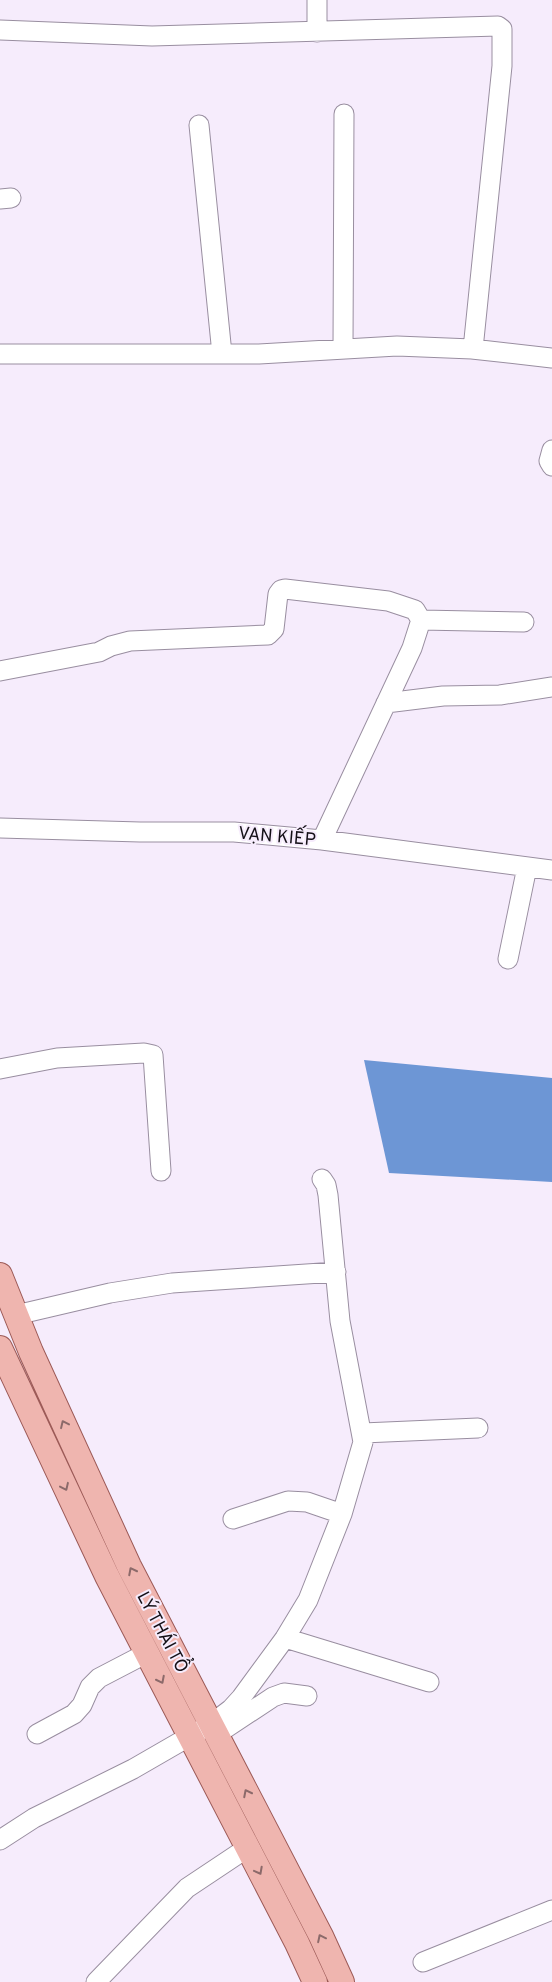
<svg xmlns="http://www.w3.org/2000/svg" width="552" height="1982" font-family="Overpass,sans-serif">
<rect width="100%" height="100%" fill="#f6ecfc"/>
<path fill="#6d96d5" d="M364 1060 552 1078V1182L389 1173Z"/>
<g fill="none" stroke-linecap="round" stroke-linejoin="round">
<defs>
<path id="minor" d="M317 0V32
M0 30 152 36 498 26 502 29V66L473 349
M199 125 222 354
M0 199 11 198
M343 348 344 114
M0 354H259L397 346 472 349 552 358
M552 450 549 461 552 466
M421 620 524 622
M0 671 99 652 111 646 130 641 268 635 274 629 278 594 281 590 285 589 388 601 415 610 421 620 412 648 322 840
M386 703 443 696 500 695 552 687
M0 828 140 832H234L322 840 552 870
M508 959 527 867
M0 1069 57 1058 144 1053 153 1055 161 1171
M16 1315 110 1293 172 1283 336 1272
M363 1433 478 1428
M233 1519 288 1501 307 1502 342 1514
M285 1638 429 1682
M37 1734 74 1714 82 1705 90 1687 99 1678 147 1653
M217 1734 273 1697 284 1693 307 1696
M0 1840 34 1818 133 1769 211 1724 231 1709 241 1698 285 1638 308 1600 342 1514 363 1442 340 1321 328 1195 326 1185 322 1179
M423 1962 552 1910
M96 1982 187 1888 247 1848"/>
<path id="major" d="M0 1275 31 1352 129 1566 321 1936 342 1982
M0 1348 107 1576 297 1943 315 1982"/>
</defs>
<use href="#minor" stroke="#998ea0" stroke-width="21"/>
<use href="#major" stroke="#9c5a57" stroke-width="26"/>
<use href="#minor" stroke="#fff" stroke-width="19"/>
<use href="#major" stroke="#efb5af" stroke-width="24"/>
</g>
<defs><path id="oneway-chevron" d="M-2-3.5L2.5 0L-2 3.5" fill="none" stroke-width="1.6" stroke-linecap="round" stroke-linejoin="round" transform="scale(1.25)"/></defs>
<g stroke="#8c6a6a">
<use href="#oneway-chevron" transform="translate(64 1424) rotate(-115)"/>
<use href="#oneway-chevron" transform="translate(65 1487) rotate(65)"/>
<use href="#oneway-chevron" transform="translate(132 1571) rotate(-117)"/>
<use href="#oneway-chevron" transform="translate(161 1680) rotate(63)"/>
<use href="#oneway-chevron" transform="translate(247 1793) rotate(-117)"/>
<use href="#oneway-chevron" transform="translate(259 1871) rotate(62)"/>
<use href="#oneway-chevron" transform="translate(321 1938) rotate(-116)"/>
</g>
<g text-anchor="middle" stroke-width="4" stroke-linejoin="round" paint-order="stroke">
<g font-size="18" fill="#130f16" stroke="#f6ecfc">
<text transform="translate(277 836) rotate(5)" y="6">VẠN KIẾP</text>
<text transform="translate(163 1632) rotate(62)" y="6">LÝ THÁI TỔ</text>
</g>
</g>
</svg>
